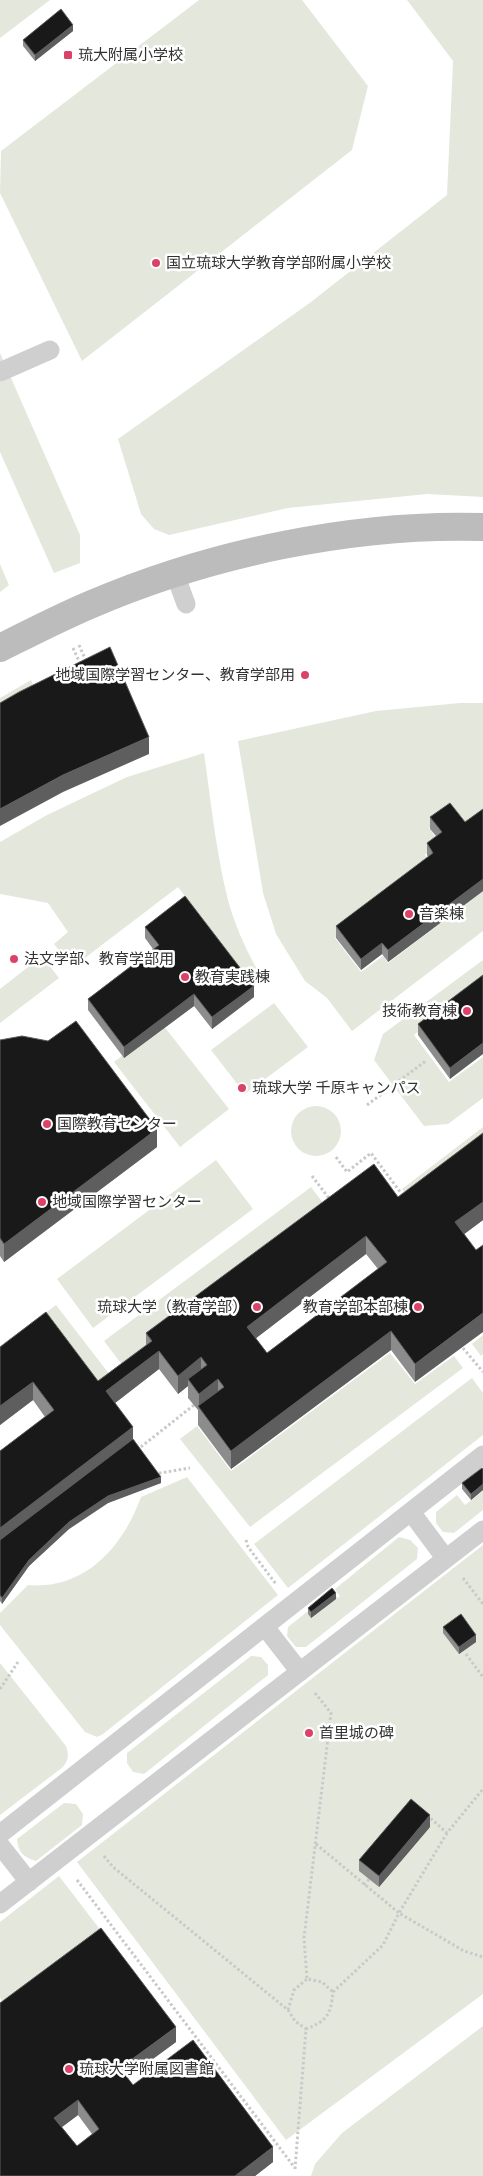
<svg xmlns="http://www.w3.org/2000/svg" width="483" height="2176" font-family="'IBM Plex Sans','Noto Sans JP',sans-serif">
<rect width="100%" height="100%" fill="#fff"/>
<path fill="#e4e8dc" d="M0 0H50L0 38Z
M199 0H302L368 86 352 150 82 361 0 193 1 151Z
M407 0H483V497L427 494 288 508 169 535 154 529 141 514 118 439 311 302 447 195 453 61Z
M0 353 80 535V563L54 573 0 452Z
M0 564 9 585 0 592Z
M31 680 37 694 0 715V698Z
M460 703H483V818L465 831 449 812 429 828 439 842 425 855 431 864 335 938 361 972 383 956 388 963 483 891V931L352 1031 327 998 305 981 276 934 263 893 238 741 376 711Z
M204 753C211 802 216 852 228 900 235 927 248 953 261 977L252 984 178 887 73 967 54 944 68 932 48 903 0 894V842L47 815 127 777Z
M42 956 59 978 0 1023V989Z
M483 960V984L414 1035 449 1082 483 1057V1098L448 1124 424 1126 374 1060 383 1034Z
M274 1003 308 1047 245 1094 211 1050Z
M163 1025 229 1109 180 1147 114 1062Z
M291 1131a25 25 0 1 1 50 0a25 25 0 1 1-50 0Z
M483 1127V1150L413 1204 402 1189Z
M216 1160 253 1209 93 1328 57 1279Z
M311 1187 330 1212 123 1366 104 1341Z
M56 1305 110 1375 92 1389 2 1361 4 1343Z
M483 1335V1354L481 1356 472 1344Z
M390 1353 415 1384 454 1356 463 1368 250 1527 180 1439 197 1426 231 1471Z
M472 1378 483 1393V1435L288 1588 254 1544Z
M187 1477 278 1595 103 1734 97 1737 85 1732 0 1625V1613L28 1585C86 1590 123 1546 141 1497Z
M483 1491V1510L454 1533 443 1532 436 1523V1512L457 1495 465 1505Z
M399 1537 410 1540 418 1548 417 1559 306 1647H296L287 1636 288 1627 332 1592 338 1598 340 1596 335 1589Z
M483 1545V1994L286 2140 77 1862Z
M251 1656 261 1657 268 1665V1675L144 1774 133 1772 127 1763V1753Z
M0 1663 66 1746C69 1755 69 1759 63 1767L0 1815Z
M64 1803 76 1804 83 1814 82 1825 36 1861C23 1857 18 1852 17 1839Z
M59 1876 105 1936 8 2009 0 1998V1922Z
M483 2026V2176H311L315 2164 342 2133Z"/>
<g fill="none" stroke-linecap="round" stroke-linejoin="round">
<path stroke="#c9c9c9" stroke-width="3" stroke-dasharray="2.5 2.5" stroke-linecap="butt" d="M79 645 87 663
M73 648 80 663 77 664
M367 1105 427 1060
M336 1157 347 1172 371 1153 404 1197
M312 1176 331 1201
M463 1348 483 1372
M137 1450 194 1405
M154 1474 190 1468
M246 1540 248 1547 276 1584
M463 1578 483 1604
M466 1654 483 1677
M0 1689 18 1662
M315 1693 331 1713 304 1938 307 1979 322 1982 333 1992
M427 1815 447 1833 483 1789
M447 1833 399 1913 464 1951 483 1957
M104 1856 113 1867 288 2010 295 2021 306 2029
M77 1880 295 2168
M364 1885 372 1876
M288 2010 294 1990 307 1979
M295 2169 306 2029C327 2021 331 2014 333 1992L383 1945 399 1913 316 1844"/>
<path stroke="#cfcfcf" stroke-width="19" d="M0 372 50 350
M175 574 186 604
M411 1512 446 1559
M265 1627 300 1672
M0 1834 483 1455
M0 1845 29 1882
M0 1904 483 1530"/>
<path stroke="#bcbcbc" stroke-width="28" d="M0 648C30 633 61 617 92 604 211 553 354 523 483 527"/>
</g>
<path fill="#8c8c8c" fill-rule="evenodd" d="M73 31 35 61 23 46V40Z
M483 809V891L388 962 382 954 361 970 336 938V926L428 857 427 855V843L436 836 430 829V817L465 822Z
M145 927 254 997 212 1029 194 1006 124 1058 88 1010V999L153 949 145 938Z
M483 975 450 1079 418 1035V1024Z
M0 1040 157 1147 4 1262 0 1256Z
M483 1133V1220L464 1234 415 1382 391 1350 231 1469 198 1425V1410L188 1398V1386L178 1394 159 1369 115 1403 133 1439 161 1483 108 1503 69 1529 29 1566 2 1604 0 1601V1451L45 1417 33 1400 0 1425V1347L98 1381 146 1345V1333L398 1197ZM366 1254 378 1269 267 1353 256 1338Z
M483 1469V1490L471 1500 462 1489V1483Z
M336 1599 311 1618 308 1614V1608Z
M443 1627 476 1642 459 1654 443 1633Z
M430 1827 379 1887 359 1871V1860Z
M0 2003 176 2042 127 2078 133 2085 273 2162 255 2176H0ZM78 2115 92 2134 77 2146 62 2127Z"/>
<path fill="#5e5e5e" d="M73 25V31L35 61V55Z
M149 737V754L63 792 0 826V809L63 775Z
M483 879V891L388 962V950Z
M382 943V954L361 970V959Z
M254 986V997L212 1029V1017Z
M194 994V1006L124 1058V1047Z
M483 1043V1054L450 1079V1068Z
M157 1129V1147L4 1262V1244Z
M483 1202V1220L455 1241V1222Z
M366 1236V1254L247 1345V1327Z
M483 1313V1332L415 1382V1364Z
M391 1331V1350L231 1469V1451Z
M159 1351V1369L106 1410V1391Z
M201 1357V1376L188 1379V1386L178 1394V1376Z
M218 1379V1398L199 1408V1394Z
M33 1382V1400L0 1425V1406Z
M133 1427V1445L0 1546V1528Z
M161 1477V1483L108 1503 69 1529 29 1566 2 1604V1598L29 1560 69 1522 108 1496Z
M483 1484V1490L471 1500V1494Z
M336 1593V1599L311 1618V1612Z
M476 1635V1642L459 1654V1647Z
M430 1815V1827L379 1887V1876Z
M176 2027V2042L120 2083V2068Z
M78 2100V2115L54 2133V2118Z
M273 2147V2162L255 2176H235Z"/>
<path fill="#191919" stroke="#5e5e5e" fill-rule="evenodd" d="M61 9 73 25 35 55 23 40Z
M110 647 149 737 63 775 0 809V703L19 692Z
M450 803 465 822 483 809V879L388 950 382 943 361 959 336 926 433 853 427 843 442 832 430 817Z
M185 896 254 986 212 1017 194 994 124 1047 88 999 159 945 145 927Z
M483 975V1043L450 1068 418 1024Z
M76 1021 157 1129 4 1244 0 1238V1040L22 1036 48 1041Z
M483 1133V1202L455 1222 476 1250 483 1245V1313L415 1364 391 1331 231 1451 198 1406 224 1387 218 1379 199 1394 188 1379 207 1365 201 1357 178 1376 159 1351 106 1391 133 1427 0 1528V1451L54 1410 33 1382 0 1406V1347L46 1312 98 1381 152 1341 146 1333 374 1164 398 1197ZM366 1236 387 1262 267 1353 247 1327Z
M133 1439 161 1477 108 1496 69 1522 29 1560 2 1598 0 1595V1540Z
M482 1468 483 1469V1484L471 1494 462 1483Z
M332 1588 336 1593 311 1612 308 1608Z
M461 1614 476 1635 459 1647 443 1627Z
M411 1799 430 1815 379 1876 359 1860Z
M101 1928 176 2027 120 2068 133 2085 193 2040 273 2147 235 2176H0V2003ZM78 2100 99 2129 77 2146 54 2118Z"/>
<g fill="#db4268" stroke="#fff" stroke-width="2">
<rect x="63" y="50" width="10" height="10" rx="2.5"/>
<circle cx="156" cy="263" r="5"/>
<circle cx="305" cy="675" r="5"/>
<circle cx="409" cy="914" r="5"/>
<circle cx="14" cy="959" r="5"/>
<circle cx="185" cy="977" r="5"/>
<circle cx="467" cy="1011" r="5"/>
<circle cx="242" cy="1088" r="5"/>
<circle cx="47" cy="1124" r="5"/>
<circle cx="42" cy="1202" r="5"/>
<circle cx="257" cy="1307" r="5"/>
<circle cx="418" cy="1307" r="5"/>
<circle cx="309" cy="1733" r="5"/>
<circle cx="69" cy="2069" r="5"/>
</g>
<g text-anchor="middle" stroke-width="5" stroke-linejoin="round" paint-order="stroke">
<g font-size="15" fill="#323232" stroke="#fff" text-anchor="start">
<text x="78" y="60">琉大附属小学校</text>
<text x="166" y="268">国立琉球大学教育学部附属小学校</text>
<text x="295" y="680" text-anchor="end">地域国際学習センター、教育学部用</text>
<text x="419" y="919">音楽棟</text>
<text x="24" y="964">法文学部、教育学部用</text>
<text x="195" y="982">教育実践棟</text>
<text x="457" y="1016" text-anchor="end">技術教育棟</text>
<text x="252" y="1093">琉球大学 千原キャンパス</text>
<text x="57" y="1129">国際教育センター</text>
<text x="52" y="1207">地域国際学習センター</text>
<text x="247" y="1312" text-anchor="end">琉球大学（教育学部）</text>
<text x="408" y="1312" text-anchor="end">教育学部本部棟</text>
<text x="319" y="1738">首里城の碑</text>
<text x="79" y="2074">琉球大学附属図書館</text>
</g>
</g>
</svg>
